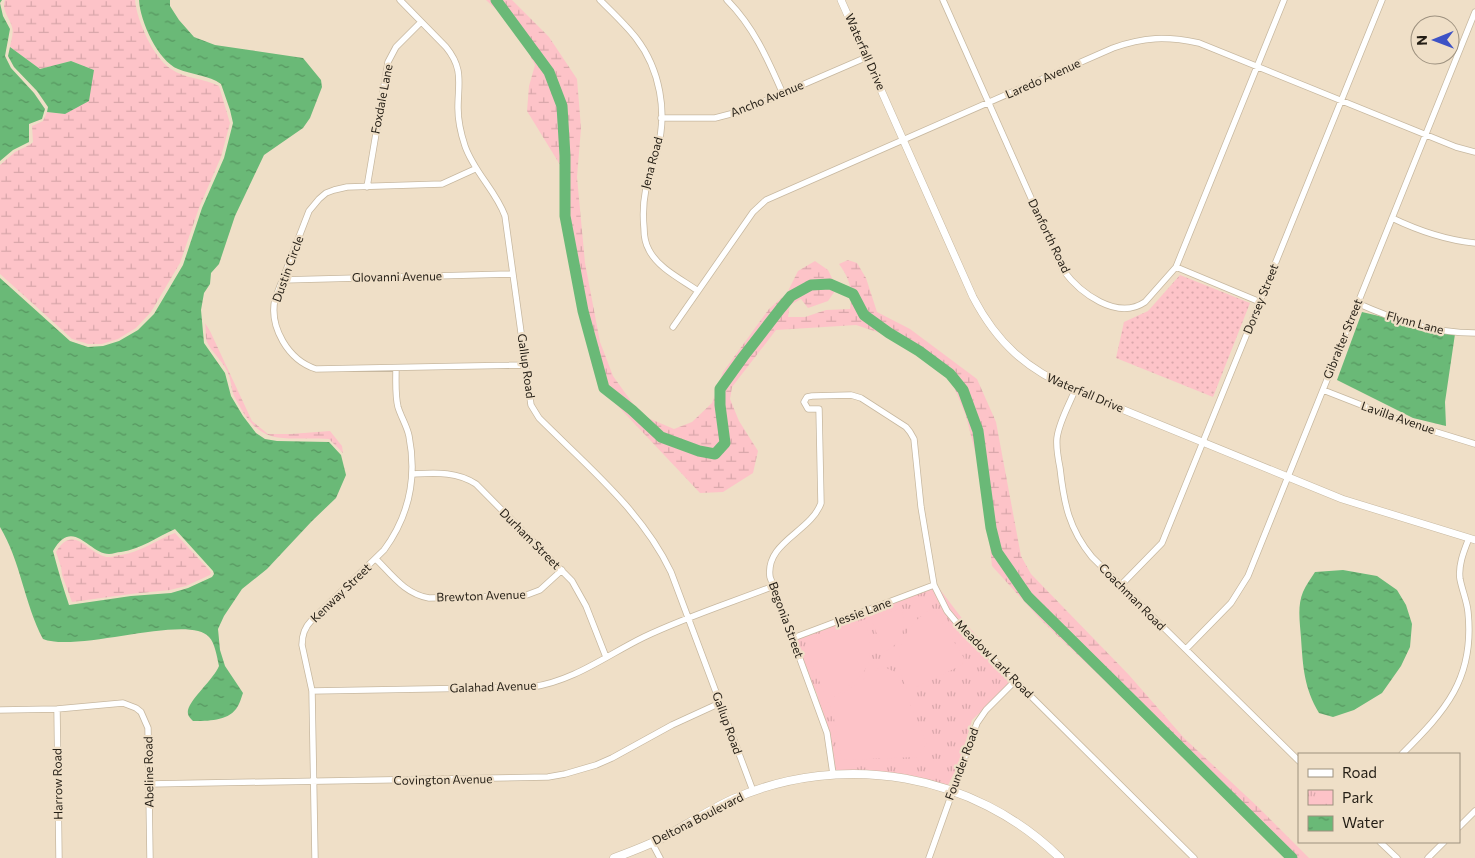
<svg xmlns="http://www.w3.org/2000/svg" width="1475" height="858" font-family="Commissioner,sans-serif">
<defs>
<pattern id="grass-dots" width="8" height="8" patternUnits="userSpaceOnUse" patternTransform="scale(1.25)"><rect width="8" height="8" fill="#fdc3c8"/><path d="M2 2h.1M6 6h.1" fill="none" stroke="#d9a7ab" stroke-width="1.8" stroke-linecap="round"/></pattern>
<pattern id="wetland-marsh" width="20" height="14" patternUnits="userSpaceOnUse" patternTransform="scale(1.25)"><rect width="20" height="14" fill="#fdc3c8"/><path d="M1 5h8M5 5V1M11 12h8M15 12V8" fill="none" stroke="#d9a7ab"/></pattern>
<pattern id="park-tufts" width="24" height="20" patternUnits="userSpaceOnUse" patternTransform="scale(1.25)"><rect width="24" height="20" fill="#fdc3c8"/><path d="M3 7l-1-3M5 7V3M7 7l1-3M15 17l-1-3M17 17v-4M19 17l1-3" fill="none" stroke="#d9a7ab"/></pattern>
<pattern id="water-ripples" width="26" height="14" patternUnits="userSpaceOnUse" patternTransform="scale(1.25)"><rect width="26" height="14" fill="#6ab977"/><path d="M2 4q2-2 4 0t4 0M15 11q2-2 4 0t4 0" fill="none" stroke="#579660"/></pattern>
</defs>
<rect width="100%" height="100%" fill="#efdfc7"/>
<path fill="url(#grass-dots)" d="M1180 275 1250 303 1213 397 1116 358 1124 322 1148 311Z"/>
<path fill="url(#wetland-marsh)" d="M5 0H135C137 21 153 57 171 69 185 79 204 78 219 86L230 123 221 157 199 208 180 263 151 312 136 328 118 339 102 344H88L72 339 0 274V165L15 152 31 144 33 142 32 126 43 121 47 112 65 114 94 70 71 61 40 69 10 47C11 41 14 33 12 27 10 18 1 10 5 0Z
M486 0H512L549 37 577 79 581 128 577 177 585 263 600 342 613 376 641 415 674 429 692 422 712 403 723 372 769 309 787 293 798 271 815 261 828 270 837 288 828 301 808 308 801 299 790 305 788 317H805L826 310 850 309C853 291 850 279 839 264L848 260 857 263 866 278 877 312 910 329 977 379 996 422 1021 556 1031 574 1129 675 1184 738 1258 807 1309 858H1290L1041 620 992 566 983 483 966 416 950 377 904 341 856 325 776 330 732 387 730 399 739 421 758 451 753 473 723 492 700 493 598 385 590 358 562 168 527 111 529 86 535 65 516 28Z
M205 323 210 331 252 421 268 434H291L330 431 342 446 343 453 329 439C279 436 261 450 234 396 231 388 231 378 227 371 222 360 212 353 207 342 205 337 206 329 205 323Z
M175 533 211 572 210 575 186 586 170 590 131 594 72 602 62 575 61 567 56 552C74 521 90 557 109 557 113 557 117 555 121 555 141 552 156 540 175 533Z"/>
<path fill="url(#park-tufts)" d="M935 583 967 625 1016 679 972 720 959 764 948 785 914 776 890 773 831 770 817 694 788 637Z"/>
<path fill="#fdc3c8" d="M901 608C907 628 903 643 884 652L873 624 872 619Z
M933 608 964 658 962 665 908 691C890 658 902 625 933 608Z
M866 619C866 629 870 637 870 646 872 680 846 683 828 703L807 650 810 640Z
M882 666 897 673 927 744 917 757 842 760 833 713 830 706 841 695Z"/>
<path fill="url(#water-ripples)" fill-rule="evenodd" d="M0 0H2L0 3 3 16 10 29 5 56 11 68 34 93 45 109 42 119 29 124V142L13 150 0 161Z
M139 0H170V6L179 20 194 37 215 45 303 58 321 80 322 87 310 118 303 128 264 155 235 216 219 264 211 273 210 284 204 293 201 310 204 343 225 373 231 396 243 416 256 433 265 439 277 441 329 442 341 455 346 475 336 498 312 521 267 569 242 589 224 616 218 629 220 650 225 666 243 693C241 698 240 704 236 709 227 721 208 721 193 721 190 718 187 715 188 710 191 698 213 680 219 666 217 657 215 643 209 637 189 613 78 653 43 639 24 603 21 562 0 527V278L70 341 88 347 103 346 119 341 138 330 154 314 183 265 202 208 224 158 233 123 230 110 221 84C209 75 192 75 178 69 158 61 140 21 139 0ZM175 529 213 571 214 574 212 577 188 588 171 593 131 596 69 605C63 587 58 570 53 551 73 516 89 554 109 554 113 554 117 552 121 552 141 549 157 537 175 529Z
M10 47 40 69 71 61 94 70 89 101 65 114 47 112 48 107 37 91 14 67 8 56Z
M1362 312 1455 334 1445 402 1446 426 1413 418 1337 380Z
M1343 570 1377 576 1397 590 1406 605 1412 624 1410 647 1401 666 1382 693 1354 710 1333 717 1319 713C1304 688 1303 667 1301 638 1300 623 1297 606 1303 592 1306 585 1311 578 1315 572Z"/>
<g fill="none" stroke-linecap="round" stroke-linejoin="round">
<path stroke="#6ab977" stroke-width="11" d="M496 0 549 72 562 106 565 156V216L583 311 604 388 632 410 661 437 699 451 715 454 725 443 720 405V389L743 357 781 308 791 296 811 285 830 284 853 294 864 315 889 333 919 351 950 374 963 390 978 431 991 528 997 552 1028 597 1292 858"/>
<defs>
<path id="minor" d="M400 0 446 47C464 69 458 83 458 108 458 121 461 134 465 146 474 172 496 191 505 216L531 405 539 418C587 466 642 511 671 572L753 791
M600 0C612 12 626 25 636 38 660 69 668 113 657 150 648 178 641 198 644 228 644 236 645 243 649 250 658 268 681 279 698 291
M727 0C754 27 768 60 783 94
M943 0 1063 270C1080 293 1117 321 1145 302L1176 267 1284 0
M661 118H715L742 111 867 57
M475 169 442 184 347 187 334 190 326 193 319 199 309 211 275 299C269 327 288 360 316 369L525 365
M367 187 388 62 396 47 421 22
M1392 218C1419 231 1445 240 1475 243
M1176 267 1260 302
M282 280 513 274
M1357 303C1395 320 1433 333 1475 333
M673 327 753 212 766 200 1113 48C1144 37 1166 36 1199 43L1456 147 1475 152
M1075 390C1069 405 1059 422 1057 438 1056 448 1058 458 1060 468 1064 504 1069 529 1092 557L1299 761
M1323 390 1410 424 1475 444
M412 474C435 473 456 471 476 484L572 581 586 606 606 657
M376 559C392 575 405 594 429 598L524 596 540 590 562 570
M1121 585 1162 543 1382 0
M793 638 934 585
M1186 649 1231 603 1248 576 1475 12
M312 691 532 687C574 681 607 655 644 637 686 617 730 603 774 586
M57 709 59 858
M0 710 57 709 123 703 136 708 141 712 148 728 150 858
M1402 754C1445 711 1475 679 1468 612 1467 601 1462 590 1460 579 1458 565 1464 551 1469 538
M833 774 827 733 770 577C765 542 811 532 821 503L819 409H808L804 402 807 397 812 396 851 395 861 398 906 427 910 432 914 439 921 507 934 585 947 611 957 623 1194 858
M149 784 548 777 565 774 596 765 612 758 672 725 720 703
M1459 827 1475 811
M1380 842 1397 858
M652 843 660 858
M315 858 312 691 302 645C302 635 304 628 311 621L384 550C409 516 417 477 409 436 407 426 401 417 398 407 395 395 396 381 396 368
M929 858 977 723 986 710 1015 681
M1428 858 1444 842"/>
<path id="tertiary" d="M841 0 973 297C997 343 1027 370 1075 390L1342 499 1475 540"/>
<path id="secondary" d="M614 858C633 851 652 844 670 834 691 822 711 809 733 799 843 751 974 773 1060 858"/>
</defs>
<use href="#minor" stroke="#c7b8a0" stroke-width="7"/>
<use href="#tertiary" stroke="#c7b8a0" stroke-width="8"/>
<use href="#secondary" stroke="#c7b8a0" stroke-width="9"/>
<use href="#minor" stroke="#fff" stroke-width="5.5"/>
<use href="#tertiary" stroke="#fff" stroke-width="7"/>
<use href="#secondary" stroke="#fff" stroke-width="8"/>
</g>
<g text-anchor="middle" stroke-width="4.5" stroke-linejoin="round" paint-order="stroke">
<g font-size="12" fill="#231d14" stroke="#efdfc7">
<text transform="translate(865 52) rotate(66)" y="4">Waterfall Drive</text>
<text transform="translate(1043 79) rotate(-24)" y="4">Laredo Avenue</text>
<text transform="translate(382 99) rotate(-79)" y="4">Foxdale Lane</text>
<text transform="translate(767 99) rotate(-22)" y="4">Ancho Avenue</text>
<text transform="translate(652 163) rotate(-75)" y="4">Jena Road</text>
<text transform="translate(1049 236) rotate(64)" y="4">Danforth Road</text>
<text transform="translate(288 269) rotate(-70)" y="4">Dustin Circle</text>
<text transform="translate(397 277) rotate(-1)" y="4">Glovanni Avenue</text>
<text transform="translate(1261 299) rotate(-68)" y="4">Dorsey Street</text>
<text transform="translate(1415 323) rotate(15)" y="4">Flynn Lane</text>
<text transform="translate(1343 339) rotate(-68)" y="4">Gibralter Street</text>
<text transform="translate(526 366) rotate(82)" y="4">Gallup Road</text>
<text transform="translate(1085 393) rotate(23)" y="4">Waterfall Drive</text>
<text transform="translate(1398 418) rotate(19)" y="4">Lavilla Avenue</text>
<text transform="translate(530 539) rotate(45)" y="4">Durham Street</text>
<text transform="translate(341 593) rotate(-44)" y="4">Kenway Street</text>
<text transform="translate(481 596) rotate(-2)" y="4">Brewton Avenue</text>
<text transform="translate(1132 597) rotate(45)" y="4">Coachman Road</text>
<text transform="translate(863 612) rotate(-20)" y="4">Jessie Lane</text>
<text transform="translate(786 620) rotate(70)" y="4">Begonia Street</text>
<text transform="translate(994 659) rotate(45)" y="4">Meadow Lark Road</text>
<text transform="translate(493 687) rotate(-2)" y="4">Galahad Avenue</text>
<text transform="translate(727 723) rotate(70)" y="4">Gallup Road</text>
<text transform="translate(962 764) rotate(-70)" y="4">Founder Road</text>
<text transform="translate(149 772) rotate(-91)" y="4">Abeline Road</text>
<text transform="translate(443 780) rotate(-1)" y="4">Covington Avenue</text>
<text transform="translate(58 784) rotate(-91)" y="4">Harrow Road</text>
<text transform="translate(698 819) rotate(-27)" y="4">Deltona Boulevard</text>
</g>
</g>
<rect x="1298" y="753" width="162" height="90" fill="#efdfc7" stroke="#9d917f"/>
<rect x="1308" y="769" width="25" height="8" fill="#ffffff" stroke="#9d917f"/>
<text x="1342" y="778" font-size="15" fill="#231d14">Road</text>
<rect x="1308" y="790" width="25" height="15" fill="url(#park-tufts)" stroke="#9d917f"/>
<text x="1342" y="803" font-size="15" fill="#231d14">Park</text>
<rect x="1308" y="816" width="25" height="15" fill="url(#water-ripples)" stroke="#9d917f"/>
<text x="1342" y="828" font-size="15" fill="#231d14">Water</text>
<g transform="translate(1435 40) rotate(269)"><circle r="24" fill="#efdfc7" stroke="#9d917f"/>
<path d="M0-4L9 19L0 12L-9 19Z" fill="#3d52c5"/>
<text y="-8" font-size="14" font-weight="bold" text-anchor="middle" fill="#231d14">N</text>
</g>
</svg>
